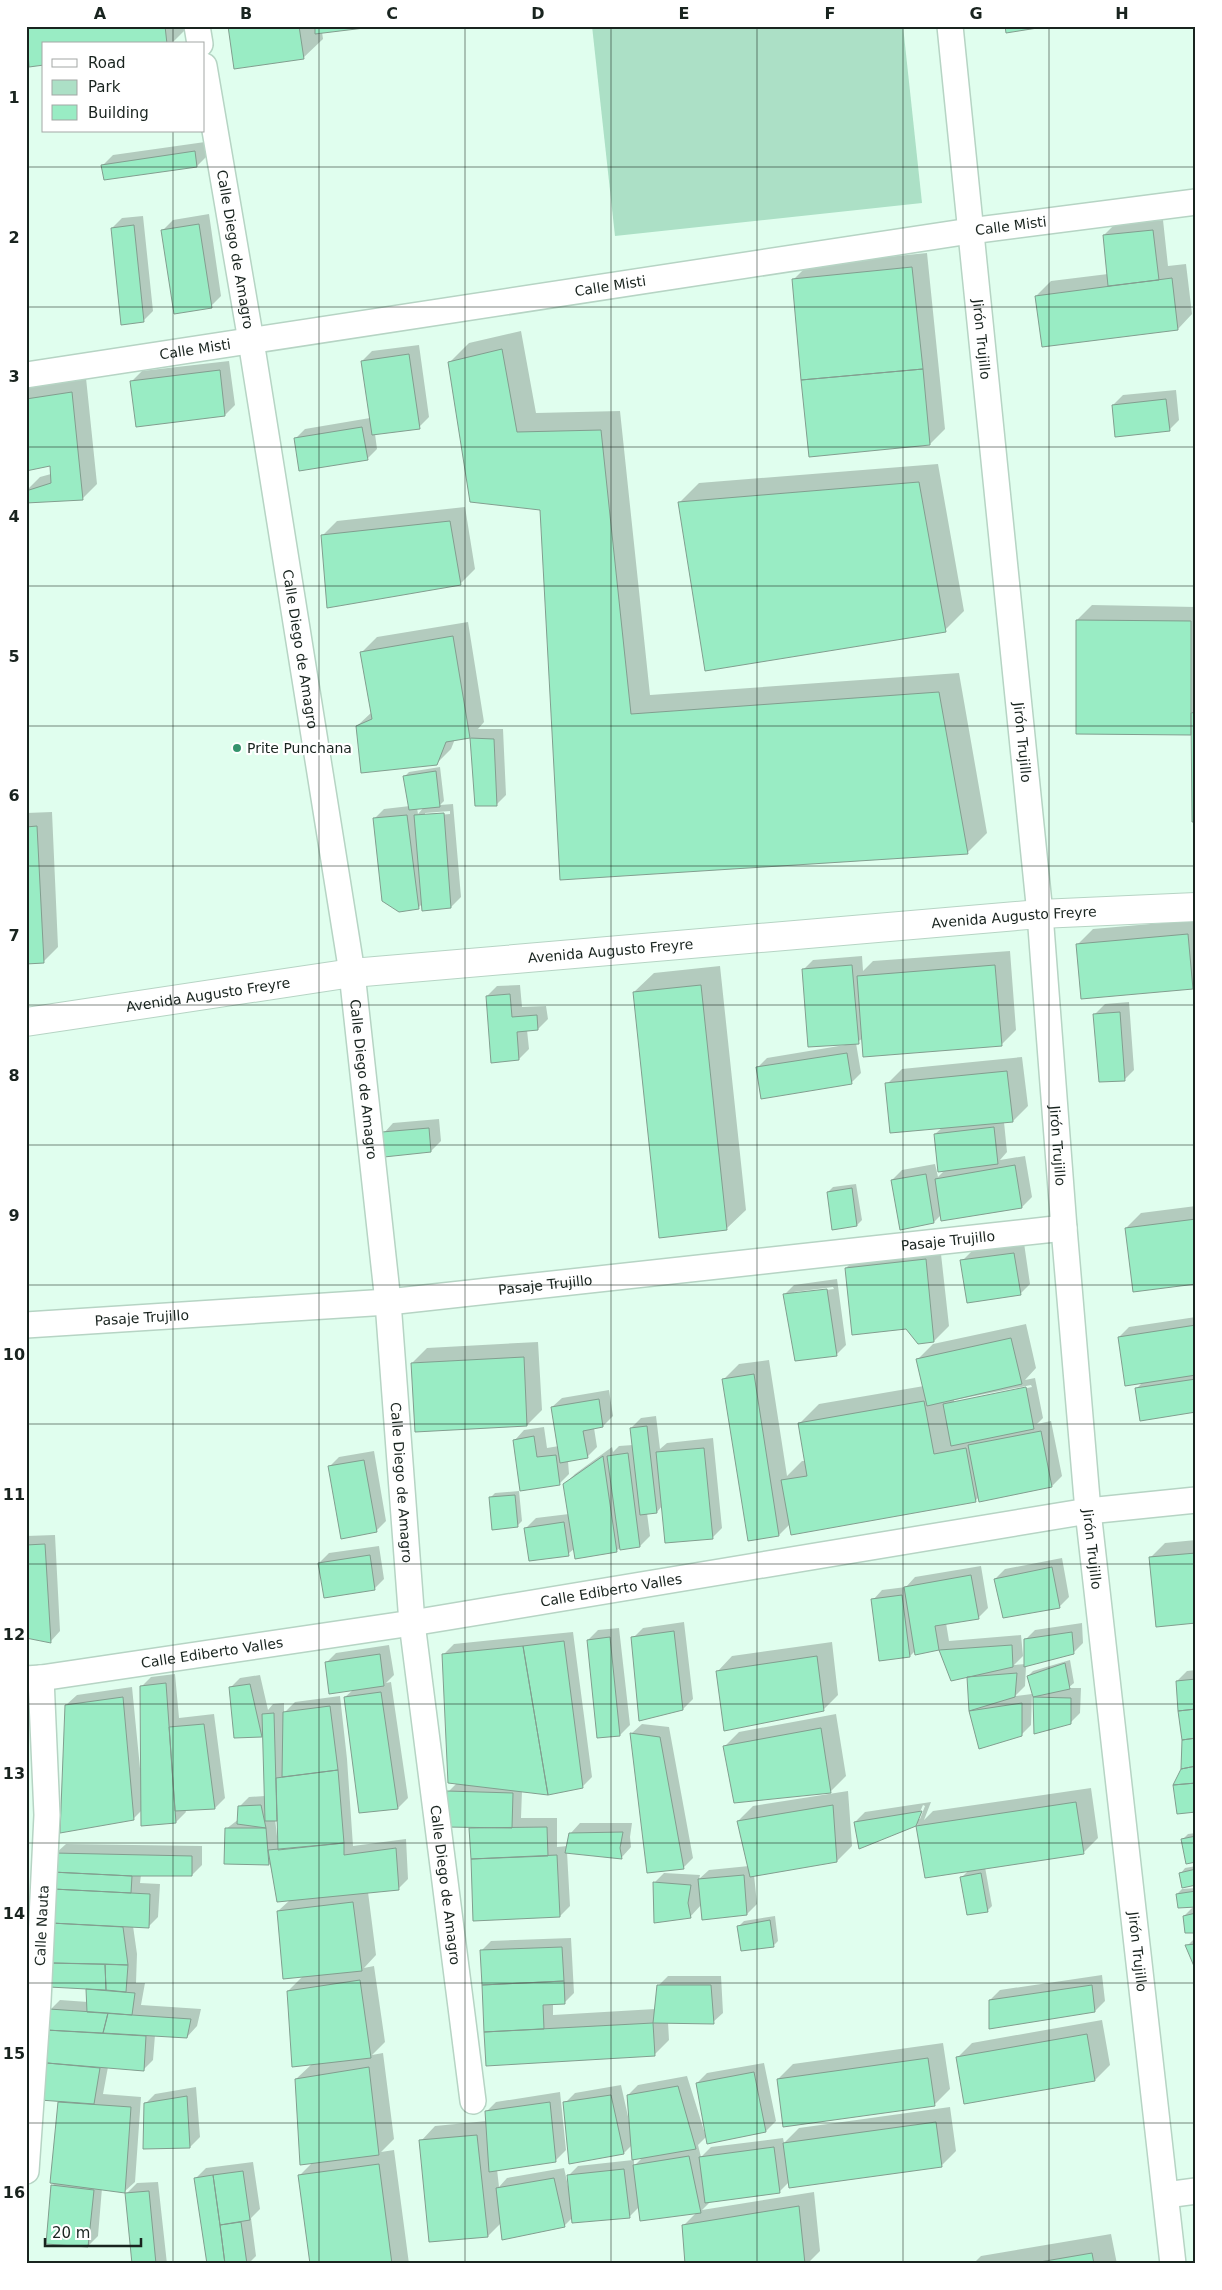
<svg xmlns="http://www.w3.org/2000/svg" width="1222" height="2290" font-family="'DejaVu Sans',sans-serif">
<rect width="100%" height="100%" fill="#e0feee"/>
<path fill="#ace0c6" d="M592 26H903L922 203 615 236Z"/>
<path fill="#0003" fill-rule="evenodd" d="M26 26H187V28L171 44H44L30 66Z
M229 26H371L322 32 323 39 303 58Z
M205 142 207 156 197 166 105 179 103 165 113 155Z
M209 214 221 296 211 306 163 230 173 220Z
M143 216 153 311 143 321 112 228 122 218Z
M1163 220 1168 266 1186 264 1192 314 1178 329 1036 296 1051 281 1108 274 1104 235 1114 225Z
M927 253 945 429 930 444 793 280 808 265Z
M521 331 536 413 620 411 650 695 959 673 987 833 967 853 561 879 541 509 450 362 469 343Z
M419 345 429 417 419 427 375 434 377 449 367 459 295 439 305 429 370 418 362 361 372 351Z
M229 361 235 405 225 415 132 381 142 371Z
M86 378 97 484 82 499 26 491 40 477 51 474V464L26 469V387Z
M1176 390 1179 420 1169 430 1113 405 1123 395Z
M938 464 964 611 945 630 680 502 699 483Z
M465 507 475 569 460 584 322 536 337 521Z
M1092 605 1196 607V821L1192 734 1077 733V620Z
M468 622 484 722 478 729H503L506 795 496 805H476L471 737 455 739 451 749 436 764 357 726 372 712 362 652 377 637Z
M440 767 444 801 440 805 453 804 461 897 451 907 423 903 418 908 374 819 384 809 410 806 404 777 409 772ZM424 807 418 814 417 808ZM450 811V814L425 816V813Z
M52 812 58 947 43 962H26V813Z
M1196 920V985L1193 988 1078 944 1093 929Z
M1010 951 1016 1030 1001 1045 863 1038 856 1043 861 1073 851 1083 757 1068 767 1058 845 1045 803 970 813 960 862 956 863 971 873 961Z
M720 966 746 1210 726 1229 634 992 654 973Z
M520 985 522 1007 546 1006 548 1019 538 1029 527 1030 529 1049 519 1059 487 996 497 986Z
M1129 1002 1134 1070 1124 1080 1095 1014 1105 1004Z
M1022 1057 1028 1106 1013 1121 1004 1122 1007 1152 1000 1160 1025 1156 1032 1197 1022 1207 942 1220V1214L934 1222 892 1180 902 1170 935 1164 938 1177 946 1169 935 1134 943 1127 887 1084 902 1069Z
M439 1119 441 1141 431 1151 384 1133 393 1123Z
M856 1184 862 1220 857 1225 833 1228 828 1192 833 1187Z
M1196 1206V1282L1126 1228 1141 1213Z
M1024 1243 1030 1284 1020 1294 962 1261 972 1251Z
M940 1245 949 1326 934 1341 907 1328 846 1268 861 1253Z
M26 1274 29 1290 26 1293Z
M837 1279 846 1345 836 1355 784 1295 794 1285ZM833 1287 834 1289 794 1294V1292Z
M1196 1317V1411L1136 1389 1143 1382 1119 1337 1129 1327Z
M1026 1324 1036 1368 1025 1380 1035 1378 1043 1418 1037 1424 1051 1421 1062 1476 1052 1486 979 1497 975 1501 790 1524 779 1535 749 1539 724 1379 739 1364 769 1360 787 1476 802 1461H806L799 1424 819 1404 924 1386 918 1359 933 1344ZM1031 1385 1032 1387 954 1403V1400Z
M538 1342 542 1410 527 1425 412 1363 427 1348Z
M609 1390 613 1416 603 1426 594 1428 597 1447 587 1457 568 1461 569 1474 559 1484 515 1440 524 1430 544 1427 547 1448 559 1446 552 1407 562 1398Z
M656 1416 660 1449 667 1443 713 1438 722 1528 712 1538 662 1506 657 1512 647 1513 650 1536 640 1546 621 1547 616 1551 575 1548 568 1554 526 1528 536 1518 569 1514 565 1484 575 1474 612 1447 613 1452 619 1446 633 1445 631 1428 641 1418Z
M374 1451 386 1521 376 1531 329 1467 339 1457Z
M519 1491 522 1521 517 1526 490 1498 495 1493Z
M55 1535 60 1631 51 1641 26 1637V1536Z
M1196 1540V1621L1150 1558 1165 1543Z
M379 1546 384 1579 374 1589 319 1563 329 1553Z
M1062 1558 1069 1597 1059 1607 995 1579 1005 1569Z
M981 1566 988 1608 978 1618 946 1623 949 1641 1021 1635 1023 1656 1014 1665 1026 1664 1025 1640 1035 1630 1082 1623 1083 1643 1073 1653 1026 1666 1025 1686 1015 1696 1032 1694 1031 1725 1021 1735 980 1747 970 1710 968 1676 951 1680 940 1649 916 1653V1650L910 1656 873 1600 882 1590 906 1587 915 1577Z
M684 1622 693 1699 683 1709 633 1638 643 1628Z
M619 1628 630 1725 620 1735 588 1640 598 1630Z
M573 1632 592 1777 582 1787 522 1790 521 1818H557V1847L568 1846 570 1834 580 1823H632L630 1837 631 1847 622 1857 567 1852 570 1906 560 1916 475 1920 471 1827 448 1792 457 1783 444 1654 454 1644Z
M832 1642 838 1695 823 1710 718 1671 732 1656Z
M389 1645 394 1675 386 1683 391 1682 408 1798 398 1808 345 1697 353 1690 326 1663 336 1653Z
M1070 1660 1074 1683 1068 1688H1081L1080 1713 1070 1723 1035 1732V1696L1028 1676 1033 1671Z
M1196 1670V1811L1183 1769V1740L1177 1681 1187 1671Z
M175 1674 179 1718 214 1714 225 1798 215 1808 185 1809 186 1812 176 1822 142 1810 133 1819 66 1705 77 1695 132 1687 140 1768H142L141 1687 151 1677Z
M260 1675 268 1710 273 1704 284 1703V1713L295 1702 340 1696 347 1759 353 1846 406 1839 408 1879 398 1889 368 1892 376 1955 364 1968 374 1966 385 2042 372 2055 383 2053 394 2139 381 2152 394 2150 409 2264H311L300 2175 313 2162 296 2079 312 2064 288 1991 303 1976 278 1911 290 1900 278 1901 270 1864 226 1863V1829L239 1819V1807L249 1797 265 1796 263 1736H235L230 1688 240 1678ZM275 1819H278L279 1836H277Z
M836 1714 846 1776 831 1791 724 1747 739 1732Z
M642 1724 669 1727 693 1858 683 1868 632 1733Z
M1091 1788 1098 1838 1083 1853 985 1867 992 1906 987 1911 962 1877 969 1870 926 1876 917 1823 855 1822 865 1812 931 1802 924 1820 933 1811ZM923 1805 925 1806 920 1819H917Z
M848 1791 852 1846 837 1861 754 1875 757 1904 747 1914 701 1905 690 1917 654 1883 664 1873 700 1875 699 1879 709 1870 749 1866 738 1821 753 1806Z
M1196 1833V1861L1183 1839 1188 1834Z
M66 1844 202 1846V1865L192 1875H141L140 1883 160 1884 158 1917 148 1927 133 1926 137 1954 136 1983H145L141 2005 201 2009 197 2026 187 2037 155 2035 153 2060 143 2070 108 2067 103 2094 141 2097 135 2182 125 2191 102 2188 98 2236 88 2246 52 2186 56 2182H51L59 2100 48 2063 50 2010 60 2000 88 2002 87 1988 51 1986 55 1854Z
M1196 1866V1884L1181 1873 1185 1868Z
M1196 1888V1932L1184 1916 1194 1906 1177 1894 1182 1889Z
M775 1916 778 1941 773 1946 739 1926 744 1921Z
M1196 1937V1968L1187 1946Z
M571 1938 574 1993 564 2003 553 2004V2015L655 2009 658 1986 668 1976H721L723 2013 713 2022H668L669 2040 654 2055 487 2065 481 1951 491 1941Z
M1102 1975 1105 2001 1095 2011 990 2000 1000 1990Z
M1102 2020 1110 2065 1095 2080 957 2058 972 2043Z
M943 2043 950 2089 935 2104 778 2079 793 2064Z
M764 2063 776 2121 766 2131 697 2083 707 2073Z
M687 2076 706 2137 698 2145 701 2157 711 2147 783 2138 784 2143 799 2128 950 2107 956 2151 941 2166 789 2182 779 2192 711 2201 702 2210 814 2192 820 2251 807 2264H686L683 2226 697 2212 639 2207 630 2216 573 2222V2217L564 2226 501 2223 488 2236 421 2141 435 2126 487 2121 486 2112 496 2102 560 2092 566 2150 556 2160 497 2169 499 2187 507 2178 564 2168 568 2186 570 2185 568 2176 578 2166 633 2160 632 2145 624 2153 565 2103 575 2093 621 2085 629 2121 628 2095 638 2085ZM643 2157 634 2166V2159Z
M196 2087 200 2137 190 2147 145 2104 155 2094Z
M253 2162 260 2209 251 2218 256 2256 248 2264H208L196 2178 206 2168Z
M158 2182 167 2264H134L127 2193 137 2183Z
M1111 2234 1117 2264H973L981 2256Z"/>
<path fill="#99ecc4" stroke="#829e8f" d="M26 26H165L167 44H44V65L29 67Z
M228 26H299L304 59 234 69Z
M315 26H381L315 34Z
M1005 26H1050L1006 33Z
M195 151 197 167 104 180 101 165Z
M199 224 212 308 174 314 161 230Z
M134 225 144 322 121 325 111 228Z
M1153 230 1159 280 1108 286 1103 235Z
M912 267 923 369 801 380 792 279Z
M1172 278 1178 330 1042 347 1035 296Z
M502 349 517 432 601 430 631 714 939 692 968 854 560 880 540 510 470 502 448 362Z
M409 354 420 429 372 435 361 361Z
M923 369 930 445 809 457 801 380Z
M220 370 225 416 136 427 130 381Z
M72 392 83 500 26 503V491L51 483 50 466 26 471V399Z
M1166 399 1170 431 1115 437 1112 405Z
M362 427 368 460 299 471 294 438Z
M919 482 946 632 705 671 678 502Z
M450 521 461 585 327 608 321 535Z
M1076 620 1191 621V735L1076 734Z
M453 636 470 738 446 742 437 765 361 773 356 726 372 719 360 652Z
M1196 712V822H1192L1191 713Z
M470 738 494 739 497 806H475Z
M436 771 440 807 409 810 403 776Z
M444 813 451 908 422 911 414 815Z
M407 815 419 909 399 912 382 901 373 818Z
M37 826 44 963 26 964V827Z
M1188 934 1193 989 1081 999 1076 944Z
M852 965 859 1044 808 1047 802 969Z
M995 965 1002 1046 863 1057 857 976Z
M701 985 727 1230 659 1238 633 992Z
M510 994 512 1017 537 1015 538 1030 517 1032 519 1060 491 1063 486 996Z
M1120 1012 1125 1081 1099 1082 1093 1014Z
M847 1053 852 1084 761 1099 756 1067Z
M1007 1071 1013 1122 890 1133 885 1083Z
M994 1127 998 1164 938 1172 934 1134Z
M429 1128 431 1152 384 1157 382 1132Z
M1015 1165 1022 1208 941 1221 935 1179Z
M926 1174 934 1223 900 1230 891 1180Z
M852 1188 857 1226 832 1230 827 1192Z
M1196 1219V1284L1133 1292 1125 1228Z
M1014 1253 1021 1295 967 1303 960 1260Z
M926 1259 934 1342 918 1344 906 1329 852 1335 845 1268Z
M827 1289 837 1356 795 1361 783 1294Z
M1196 1325V1375L1125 1386 1118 1337Z
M1011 1338 1022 1384 927 1406 916 1359Z
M524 1357 527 1426 415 1432 411 1363Z
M754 1374 779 1536 748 1541 722 1379Z
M1196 1379V1412L1140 1421 1135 1388Z
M1026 1387 1034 1429 951 1446 943 1404Z
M599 1399 603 1427 583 1431 588 1458 560 1463 551 1407Z
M924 1401 934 1454 966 1448 976 1502 791 1535 781 1480 807 1476 798 1423Z
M647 1426 657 1513 640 1515 630 1428Z
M1041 1431 1052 1487 979 1502 968 1445Z
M534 1436 537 1457 556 1455 560 1485 520 1491 513 1440Z
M704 1448 713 1539 665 1543 656 1452Z
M628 1453 640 1547 620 1550 607 1456Z
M603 1456 617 1552 575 1559 563 1484Z
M364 1460 377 1532 341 1539 328 1466Z
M515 1495 518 1527 492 1530 489 1497Z
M564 1522 569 1556 529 1561 524 1528Z
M45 1544 51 1643 26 1638V1545Z
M1196 1553V1623L1156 1627 1149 1557Z
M370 1555 375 1590 324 1598 318 1563Z
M1052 1567 1060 1608 1003 1618 994 1579Z
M971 1575 979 1619 935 1626 939 1650 915 1655 904 1587Z
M902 1595 910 1657 879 1661 871 1599Z
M674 1631 683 1710 639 1721 631 1637Z
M1072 1632 1074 1654 1024 1667V1639Z
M610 1637 620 1736 597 1738 587 1640Z
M564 1641 583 1788 548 1795 523 1646Z
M1012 1645 1013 1667 951 1681 939 1650Z
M523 1646 548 1795 448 1783 442 1654Z
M380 1654 384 1686 329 1694 325 1662Z
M817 1656 824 1711 724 1731 716 1671Z
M1065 1663 1070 1689 1033 1697 1027 1676Z
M1017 1673 1015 1697 969 1711 967 1677Z
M1196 1679V1709L1178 1711 1176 1681Z
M166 1683 176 1823 141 1826 140 1686Z
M250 1684 262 1737 234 1738 229 1687Z
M381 1692 398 1809 359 1813 344 1697Z
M123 1697 134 1820 60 1833 65 1705Z
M1033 1697 1071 1698V1724L1034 1734Z
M1022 1703V1736L979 1749 969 1711Z
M330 1706 338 1770 282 1777 283 1712Z
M1196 1709V1738L1182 1740 1178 1711Z
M274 1713 277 1821H265L262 1714Z
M204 1724 215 1809 175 1811 169 1727Z
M821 1728 831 1793 734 1803 723 1746Z
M630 1733 660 1737 684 1869 647 1873Z
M1196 1738V1766L1181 1769 1182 1740Z
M1196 1766V1783L1173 1785 1181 1769Z
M338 1770 344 1843 278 1850 276 1778Z
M1196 1783V1812L1177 1814 1173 1785Z
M447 1791 513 1793 512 1828 446 1827Z
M1076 1802 1084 1854 925 1878 916 1826Z
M261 1805 266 1828 237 1824 238 1806Z
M833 1805 837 1862 750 1877 737 1821Z
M922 1811 916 1826 859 1849 854 1822Z
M547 1827 548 1856 471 1859 469 1828Z
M225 1828H266L269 1865 224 1864Z
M623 1832 620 1848 622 1859 565 1853 569 1833Z
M1196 1836V1862L1186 1864 1181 1839Z
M344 1843V1855L396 1848 399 1890 277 1902 268 1850Z
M54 1853 192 1856V1876H132L52 1872Z
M557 1855 560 1917 473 1921 471 1859Z
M1196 1869V1885L1182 1888 1179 1873Z
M52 1872 132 1876 131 1893 53 1889Z
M981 1873 988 1912 967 1915 960 1877Z
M744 1875 747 1915 702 1920 698 1879Z
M653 1882 691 1885 688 1903 691 1918 654 1923Z
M53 1889 150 1894 149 1928 51 1923Z
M1196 1891V1907L1178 1908 1176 1894Z
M353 1902 362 1971 283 1979 277 1911Z
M1196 1913V1933H1185L1183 1916Z
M770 1920 774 1947 741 1951 737 1926Z
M51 1923 123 1927 128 1965 52 1963Z
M1196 1944V1971L1185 1945Z
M562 1947 564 1981 482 1985 480 1950Z
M52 1963 105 1964 106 1990 49 1987Z
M105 1964 128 1965 126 1992 106 1990Z
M360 1980 371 2058 292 2067 287 1991Z
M564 1981 565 2004 543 2005 544 2029 484 2032 482 1985Z
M657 1985H711L714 2024 653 2023Z
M1092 1985 1095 2012 989 2029V2000Z
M86 1989 135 1993 132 2015 87 2012Z
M49 2009 108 2013 103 2033 46 2030Z
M108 2013 132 2015 191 2019 187 2038 103 2033Z
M653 2023 655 2056 486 2066 484 2032Z
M46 2030 146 2036 144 2071 47 2063Z
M1087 2034 1095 2081 964 2104 956 2057Z
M928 2058 935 2106 783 2127 777 2079Z
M47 2063 100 2068 94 2104 40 2100Z
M369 2067 379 2155 300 2165 295 2079Z
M754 2072 766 2132 707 2144 696 2083Z
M678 2086 696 2149 632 2160 627 2095Z
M611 2095 624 2154 569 2164 563 2102Z
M187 2096 190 2148 143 2149 144 2103Z
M58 2102 131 2107 125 2193 50 2183Z
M550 2102 556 2162 489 2172 485 2111Z
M936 2122 942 2167 789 2188 783 2143Z
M477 2135 488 2237 429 2242 419 2140Z
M774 2147 780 2193 705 2203 699 2157Z
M689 2156 701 2213 640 2221 633 2165Z
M379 2164 392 2264H310L298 2175Z
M624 2169 630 2218 572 2223 567 2175Z
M243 2171 250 2220 220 2225 213 2175Z
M213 2175 220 2225 225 2264H207L194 2178Z
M554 2178 565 2227 502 2240 496 2188Z
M51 2185 94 2190 88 2247 46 2244Z
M149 2191 156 2264H132L125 2193Z
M799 2206 805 2264H685L682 2225Z
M241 2222 247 2264H225L220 2225Z
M1092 2253 1094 2264H1028Z"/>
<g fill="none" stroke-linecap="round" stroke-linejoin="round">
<defs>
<g id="street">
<path d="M197 26 200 44"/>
<path id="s1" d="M950 26 1040 914 1064 1228 1088 1511 1173 2264"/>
<path id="s2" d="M204 66 251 341 352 973 388 1302 412 1623 473 2101"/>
<path id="s3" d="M26 375 970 231 1196 202"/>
<path id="s4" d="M26 1325 388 1302 1064 1228"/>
<path id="s5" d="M26 1679 41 1678 412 1623 1088 1511 1196 1500"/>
<path id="s6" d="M26 2171 38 2001 47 1815 41 1678"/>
<path d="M1166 2195 1196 2191"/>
</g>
<g id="secondary">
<path id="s7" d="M26 1022 352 973 1040 914 1196 907"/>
</g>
</defs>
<use href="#street" stroke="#b6d4c4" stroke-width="28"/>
<use href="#secondary" stroke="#b6d4c4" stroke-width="30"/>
<use href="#street" stroke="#fff" stroke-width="25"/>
<use href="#secondary" stroke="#fff" stroke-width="28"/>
</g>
<path fill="none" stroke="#19241f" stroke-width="1" stroke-opacity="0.55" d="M173 26V44M319 26V2264M465 26V2264M611 26V2264M757 26V2264M903 26V2264M1049 26V2264M173 131V2264M26 167H1196M26 307H1196M26 447H1196M26 586H1196M26 726H1196M26 866H1196M26 1005H1196M26 1145H1196M26 1285H1196M26 1424H1196M26 1564H1196M26 1704H1196M26 1843H1196M26 1983H1196M26 2123H1196"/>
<circle fill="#34936c" stroke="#fff" stroke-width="2" cx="237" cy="748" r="5"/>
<g text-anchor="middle" stroke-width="4.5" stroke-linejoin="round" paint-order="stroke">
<g font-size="14" fill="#19241f" stroke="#fff">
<text dy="5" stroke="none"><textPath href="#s3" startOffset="996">Calle Misti</textPath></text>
<text dy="5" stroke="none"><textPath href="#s2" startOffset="186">Calle Diego de Amagro</textPath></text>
<text dy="5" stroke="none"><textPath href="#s3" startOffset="591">Calle Misti</textPath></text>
<text dy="5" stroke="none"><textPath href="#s1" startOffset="315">Jirón Trujillo</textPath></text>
<text dy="5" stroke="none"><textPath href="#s3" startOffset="171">Calle Misti</textPath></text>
<text dy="5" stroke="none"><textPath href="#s2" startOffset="591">Calle Diego de Amagro</textPath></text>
<text dy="5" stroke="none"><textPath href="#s1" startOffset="720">Jirón Trujillo</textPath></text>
<text dy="5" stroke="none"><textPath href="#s7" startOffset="994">Avenida Augusto Freyre</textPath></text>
<text dy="5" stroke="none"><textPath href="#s7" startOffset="589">Avenida Augusto Freyre</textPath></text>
<text dy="5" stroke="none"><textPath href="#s7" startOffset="184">Avenida Augusto Freyre</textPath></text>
<text dy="5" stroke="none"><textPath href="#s2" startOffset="1026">Calle Diego de Amagro</textPath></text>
<text dy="5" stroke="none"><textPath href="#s1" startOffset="1125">Jirón Trujillo</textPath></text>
<text dy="5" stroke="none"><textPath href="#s4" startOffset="926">Pasaje Trujillo</textPath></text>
<text dy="5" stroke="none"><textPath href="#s4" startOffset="521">Pasaje Trujillo</textPath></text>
<text dy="5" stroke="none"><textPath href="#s4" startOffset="116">Pasaje Trujillo</textPath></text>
<text dy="5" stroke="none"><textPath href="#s2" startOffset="1431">Calle Diego de Amagro</textPath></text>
<text dy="5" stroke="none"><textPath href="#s1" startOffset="1530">Jirón Trujillo</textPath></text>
<text dy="5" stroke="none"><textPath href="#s5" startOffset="592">Calle Ediberto Valles</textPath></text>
<text dy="5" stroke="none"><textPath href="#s5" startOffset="188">Calle Ediberto Valles</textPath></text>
<text dy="5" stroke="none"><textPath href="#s2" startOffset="1836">Calle Diego de Amagro</textPath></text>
<text dy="5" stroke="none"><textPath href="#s6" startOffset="246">Calle Nauta</textPath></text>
<text dy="5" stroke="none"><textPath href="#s1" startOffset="1935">Jirón Trujillo</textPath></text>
</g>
<g font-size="14" fill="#19241f" stroke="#fff" text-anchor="start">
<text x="247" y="753">Prite Punchana</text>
</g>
</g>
<rect width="1222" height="2290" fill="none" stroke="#ffffff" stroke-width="55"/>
<rect x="42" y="42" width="162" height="90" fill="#ffffff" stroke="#a3a7a5"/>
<rect x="52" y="59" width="25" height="8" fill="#ffffff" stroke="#a3a7a5"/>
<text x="88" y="68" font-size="15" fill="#19241f">Road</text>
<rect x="52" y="80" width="25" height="15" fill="#ace0c6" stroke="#a3a7a5"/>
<text x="88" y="92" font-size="15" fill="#19241f">Park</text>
<rect x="52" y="105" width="25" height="15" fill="#99ecc4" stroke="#a3a7a5"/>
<text x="88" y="118" font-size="15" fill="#19241f">Building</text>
<path d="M45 2238v8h96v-8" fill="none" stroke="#19241f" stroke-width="2.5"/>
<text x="52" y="2238" font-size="15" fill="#19241f" stroke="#ffffff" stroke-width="4" paint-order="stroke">20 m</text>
<rect x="28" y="28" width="1166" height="2234" fill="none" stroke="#19241f" stroke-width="2"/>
<g font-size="16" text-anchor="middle" font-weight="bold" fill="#19241f">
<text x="100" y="19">A</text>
<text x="246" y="19">B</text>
<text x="392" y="19">C</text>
<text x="538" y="19">D</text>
<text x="684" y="19">E</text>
<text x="830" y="19">F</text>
<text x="976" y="19">G</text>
<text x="1122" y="19">H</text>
<text x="14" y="103">1</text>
<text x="14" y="243">2</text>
<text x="14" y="382">3</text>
<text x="14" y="522">4</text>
<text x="14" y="662">5</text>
<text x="14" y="801">6</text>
<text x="14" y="941">7</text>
<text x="14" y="1081">8</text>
<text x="14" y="1221">9</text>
<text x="14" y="1360">10</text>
<text x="14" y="1500">11</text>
<text x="14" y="1640">12</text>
<text x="14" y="1779">13</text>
<text x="14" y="1919">14</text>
<text x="14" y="2059">15</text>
<text x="14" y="2198">16</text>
</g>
</svg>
